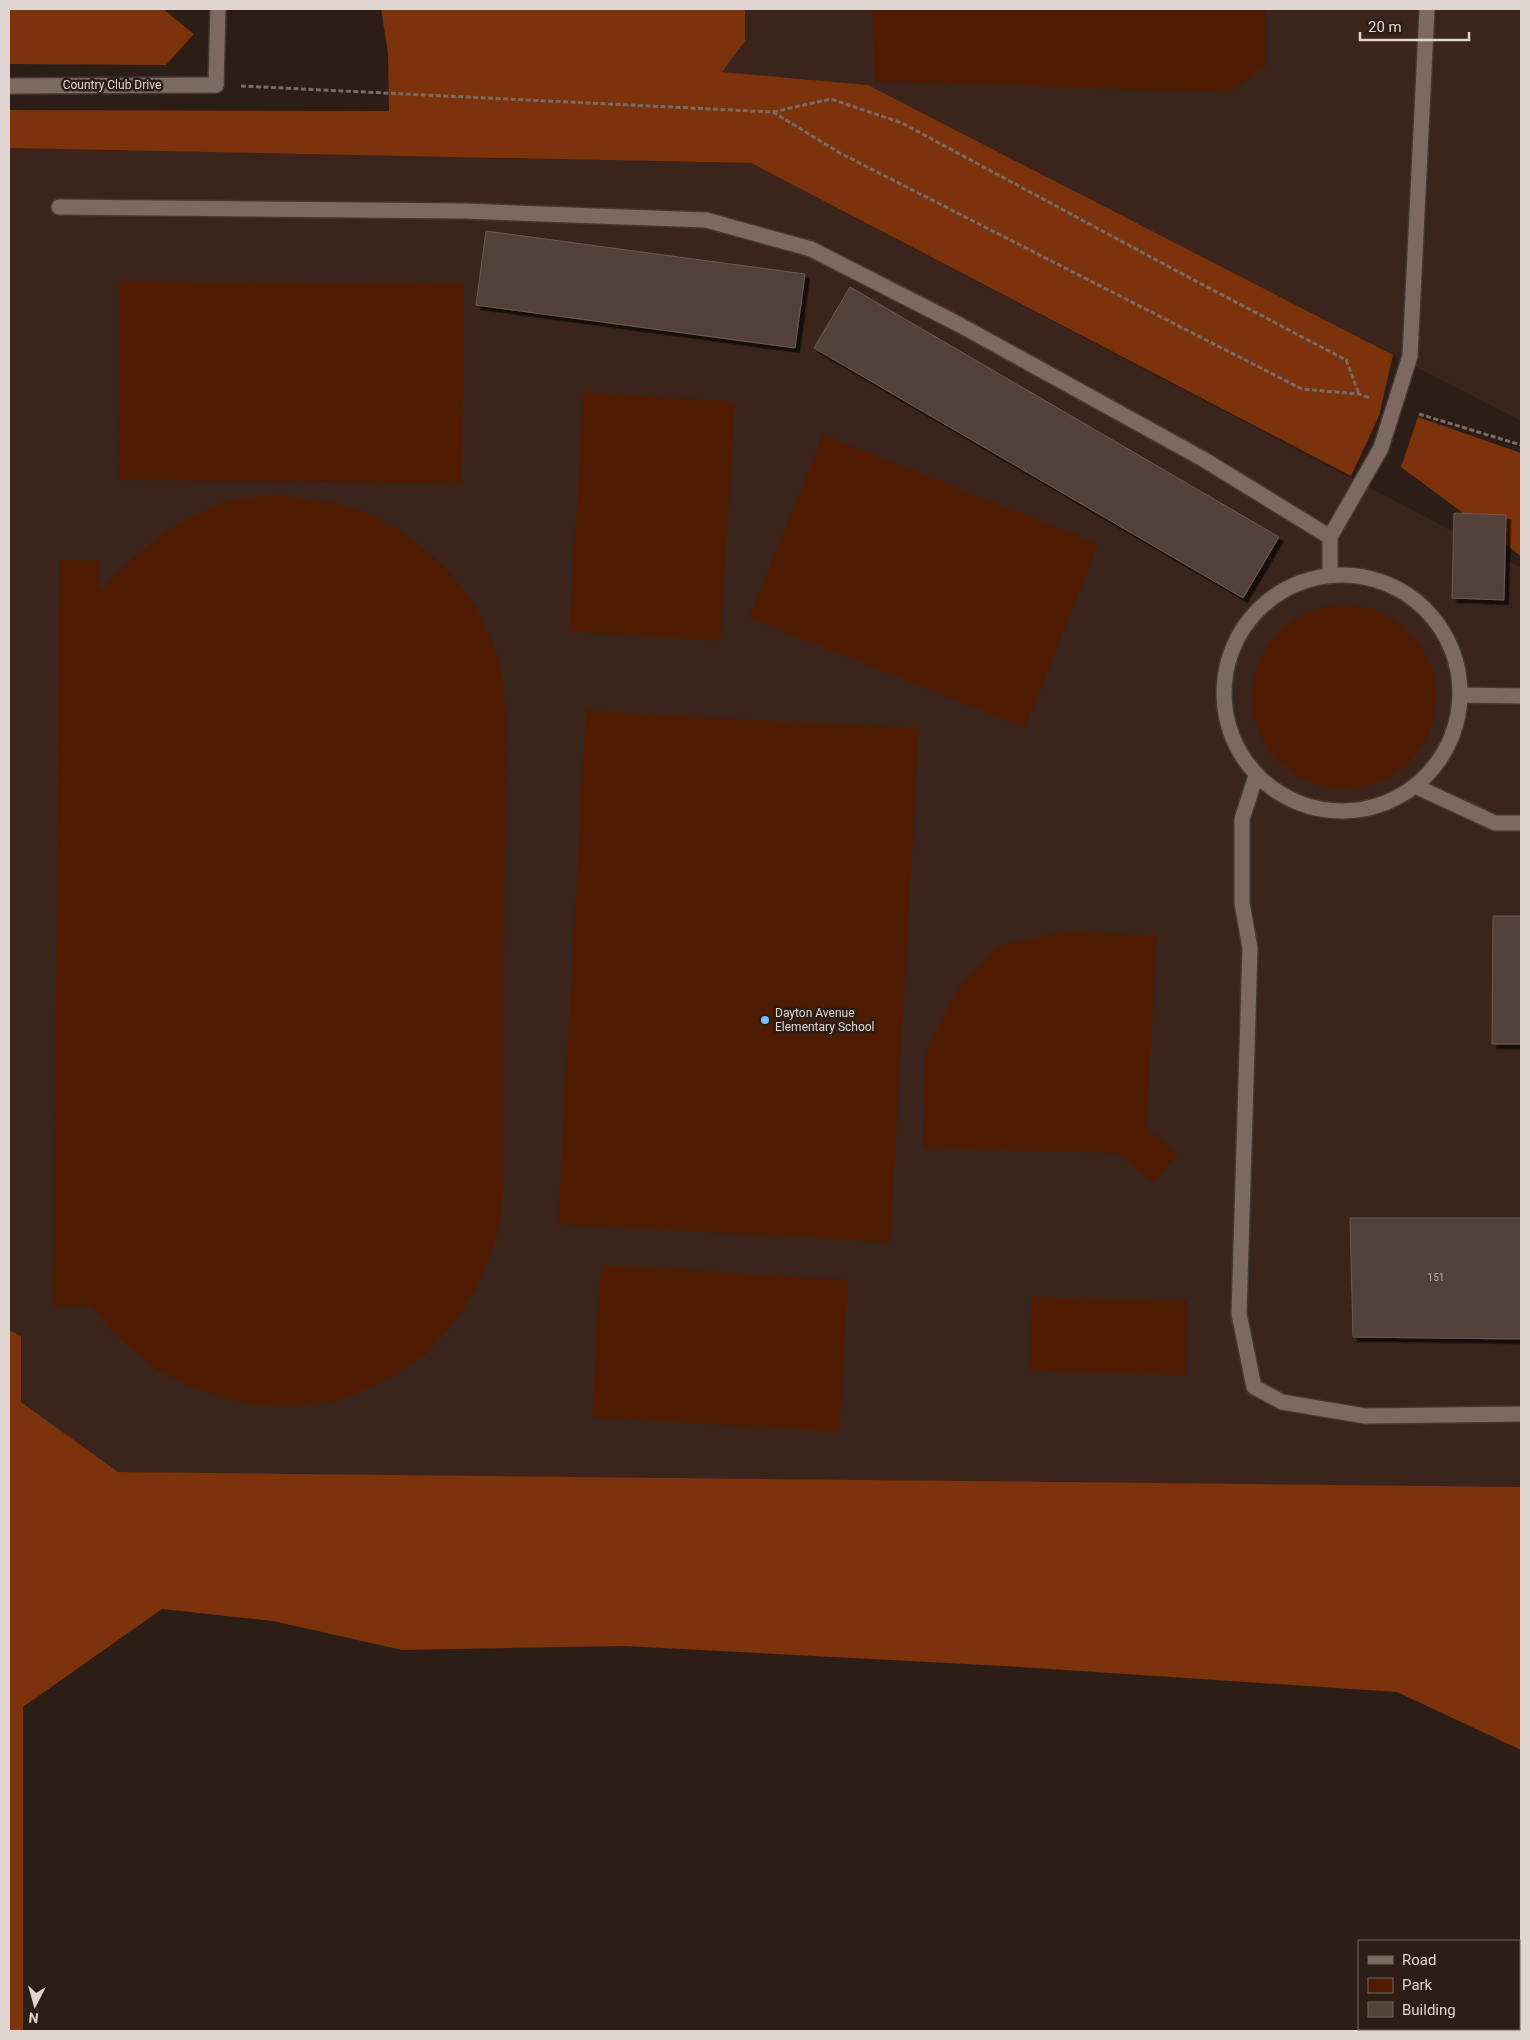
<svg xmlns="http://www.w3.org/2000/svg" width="1530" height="2040" font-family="Roboto,sans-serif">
<defs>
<filter id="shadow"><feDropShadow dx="4.5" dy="4.5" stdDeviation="0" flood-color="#0009"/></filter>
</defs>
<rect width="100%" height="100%" fill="#2c1d16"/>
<path fill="#3a241b" d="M722 9H1521V421L868 85 721 72Z
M9 148 751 163 1521 567V1488L9 1473Z"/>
<path fill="#4f1c02" d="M872 9H1266V66L1229 92 875 81Z
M120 281 464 284 462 483 119 480Z
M584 392 735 402 720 641 569 631Z
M823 435 1098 544 1025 728 749 618Z
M280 495C305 499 334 501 358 510 419 534 475 586 495 650 503 673 505 697 505 721L503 1187 501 1218 492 1251 476 1289 454 1323 425 1355 386 1380 344 1399 299 1406 253 1405 199 1390 159 1371 112 1332 91 1305 54 1306 59 560 100 561V591C139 551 176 516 230 501 246 497 264 497 280 495Z
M1252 697a92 92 0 1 1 184 0a92 92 0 1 1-184 0Z
M586 711 919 729 890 1242 558 1224Z
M1067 931 1157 937 1146 1127 1177 1154 1153 1183 1117 1153 923 1148 925 1053 960 985 997 946Z
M601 1265 848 1280 839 1432 592 1417Z
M1032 1297 1187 1301 1186 1375 1030 1371Z"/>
<path fill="#7c320b" d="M9 9H163L194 34 166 65 9 64Z
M381 9H745V41L722 72 868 85 1393 355 1379 416 1351 476 751 163 9 148V110L389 111 388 53Z
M1418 417 1521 453V556L1401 467Z
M9 1330 21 1336V1402L118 1472 1521 1487V1750L1397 1692 1004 1666 624 1646 402 1650 273 1621 162 1609 23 1707V2031H9Z"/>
<path fill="#53413a" stroke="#6d5a52" filter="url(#shadow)" d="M486 231 805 274 795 348 476 305Z
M850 287 1279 537 1243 598 814 348Z
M1454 513 1506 515 1504 600 1452 598Z
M1493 916H1521V1044H1492Z
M1350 1218H1521V1339L1353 1337Z"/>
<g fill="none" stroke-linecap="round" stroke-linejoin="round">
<defs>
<path id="lane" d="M216 85 218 9
M59 207 464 211 706 220 811 249 960 325 1203 459 1330 537
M1224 693a118 118 0 1 1 236 0a118 118 0 1 1-236 0Z
M1330 575V537L1381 448 1410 356 1427 9
M1462 695 1521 696
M1256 776 1242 819V903L1250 948 1239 1314 1254 1387 1282 1402 1365 1416 1521 1414
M1417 787 1495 823H1521"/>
<path id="street" d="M9 86 216 85"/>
</defs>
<use href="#lane" stroke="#453834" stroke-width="18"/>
<use href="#street" stroke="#453834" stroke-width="18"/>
<path stroke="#786b65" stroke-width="3" stroke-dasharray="5 2.5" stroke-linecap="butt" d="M241 86 773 112 840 153 1302 389 1359 394 1370 398
M773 112 831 99 902 123 1173 269 1346 360 1359 394
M1419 414 1521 445"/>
<use href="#lane" stroke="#7d6961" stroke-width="15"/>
<use href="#street" stroke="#7d6961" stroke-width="15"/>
</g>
<circle fill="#77bff7" stroke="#2c1d16" stroke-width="2" cx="765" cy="1020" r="5"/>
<g text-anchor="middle" stroke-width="5" stroke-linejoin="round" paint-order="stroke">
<g font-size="10" fill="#bdb0aa">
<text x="1436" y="1281">151</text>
</g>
<g font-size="12" fill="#e0d5d0" stroke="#2c1d16">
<text x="112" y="89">Country Club Drive</text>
</g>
<g font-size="12" fill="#e0d5d0" stroke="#2c1d16" text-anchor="start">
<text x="775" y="1017">Dayton Avenue<tspan x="775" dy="14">Elementary School</tspan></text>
</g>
</g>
<rect width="1530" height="2040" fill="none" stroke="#e0d5d0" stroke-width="20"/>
<rect x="1358" y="1940" width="162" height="90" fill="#2c1d16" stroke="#746760"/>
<rect x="1368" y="1956" width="25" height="8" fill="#7d6961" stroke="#746760"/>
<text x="1402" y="1965" font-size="15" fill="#e0d5d0">Road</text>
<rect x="1368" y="1978" width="25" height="15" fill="#4f1c02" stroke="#746760"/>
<text x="1402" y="1990" font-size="15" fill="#e0d5d0">Park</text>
<rect x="1368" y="2002" width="25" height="15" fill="#53413a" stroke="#746760"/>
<text x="1402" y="2015" font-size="15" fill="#e0d5d0">Building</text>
<g transform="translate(35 2005) rotate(186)" stroke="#2c1d16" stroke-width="4" paint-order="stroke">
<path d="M0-4L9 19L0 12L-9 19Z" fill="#e0d5d0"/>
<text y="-8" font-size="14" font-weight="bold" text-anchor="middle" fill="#e0d5d0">N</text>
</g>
<path d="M1360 32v8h109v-8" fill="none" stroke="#e0d5d0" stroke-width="2.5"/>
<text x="1368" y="32" font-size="15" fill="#e0d5d0" stroke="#2c1d16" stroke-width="4" paint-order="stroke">20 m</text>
</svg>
